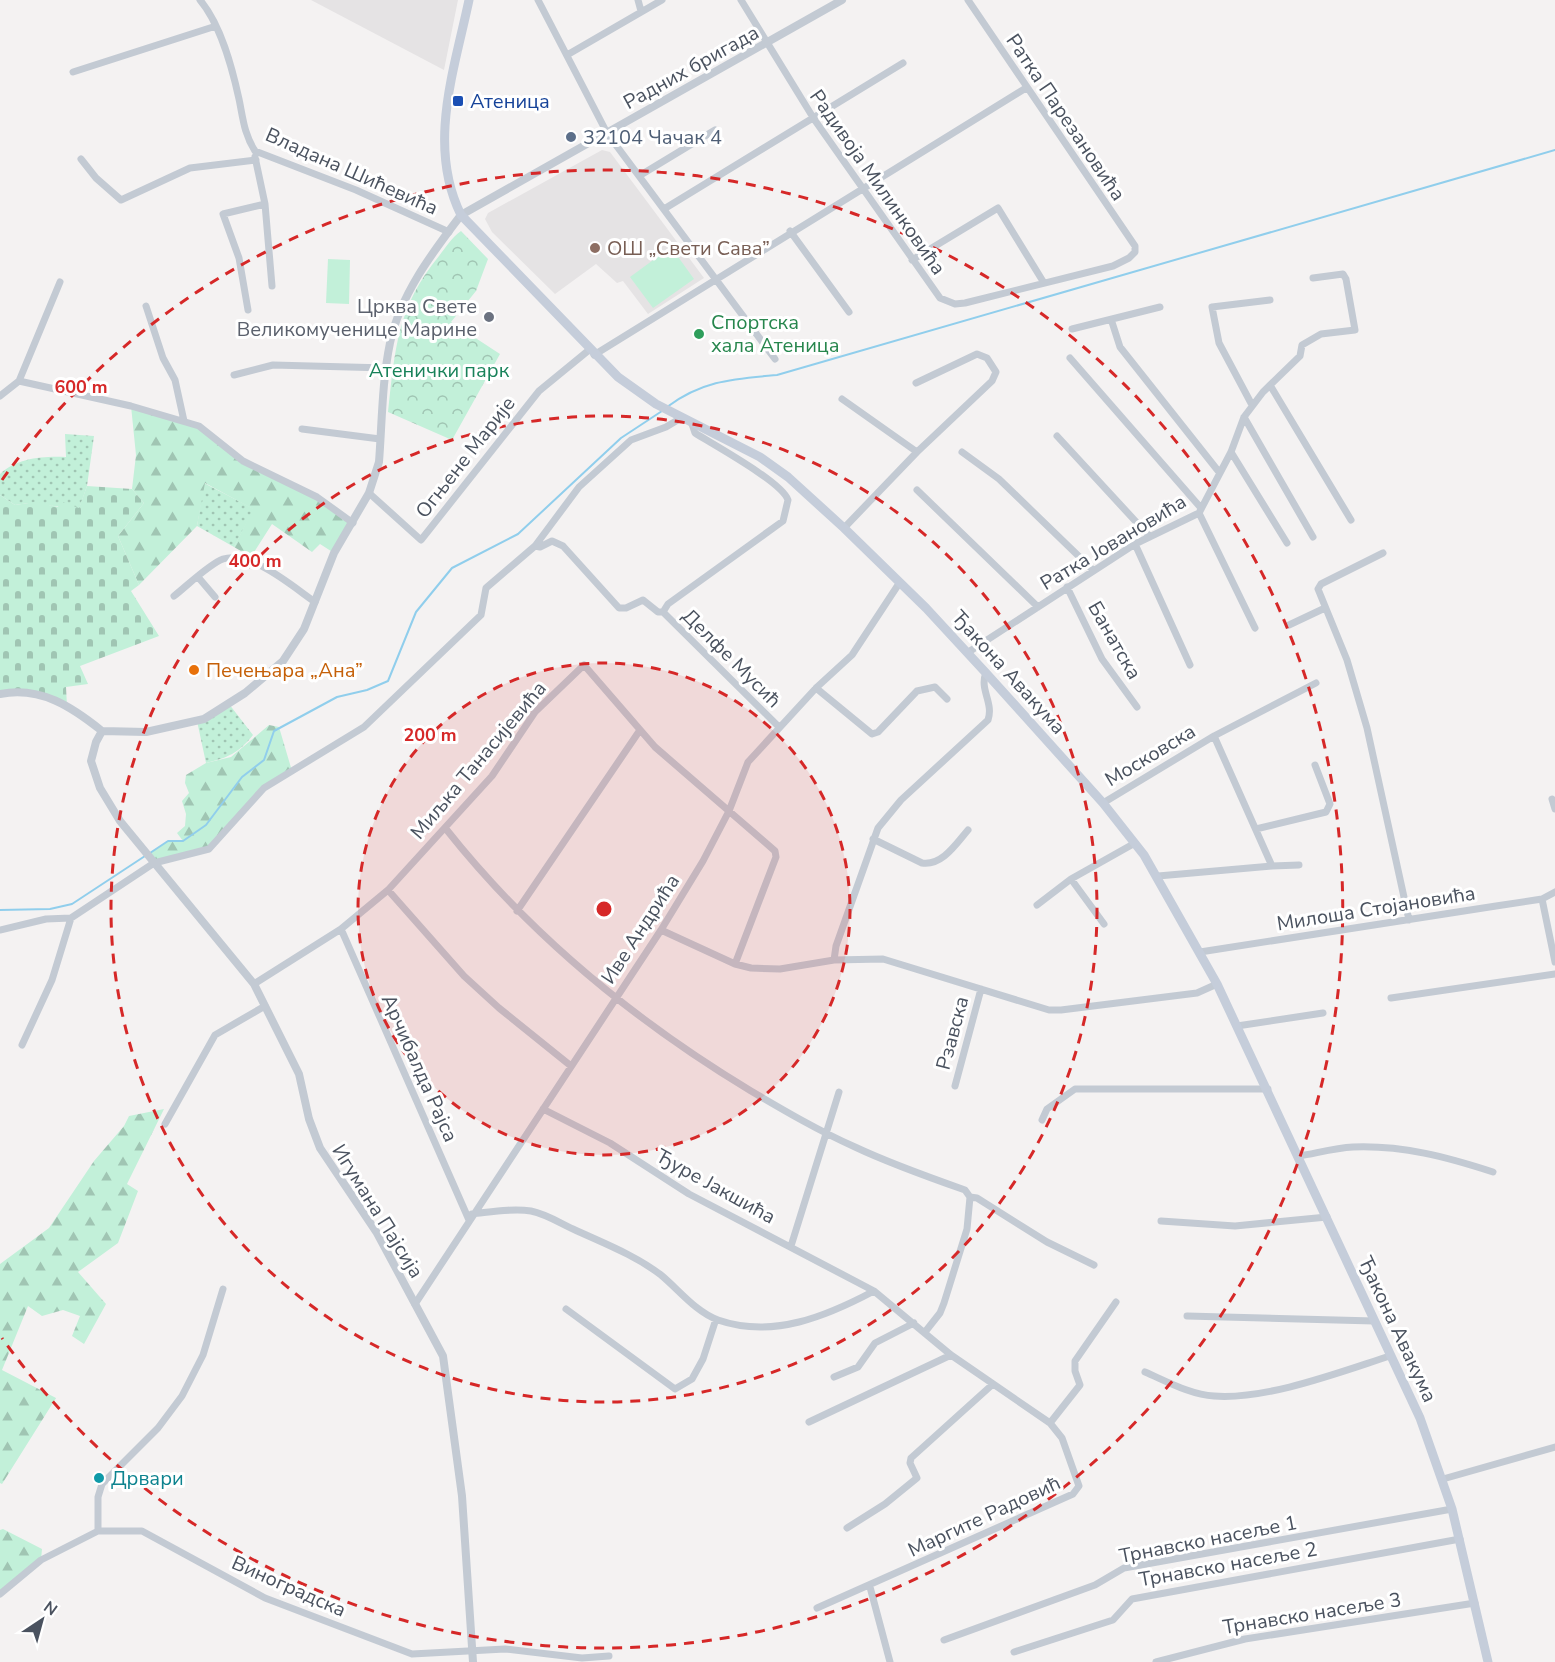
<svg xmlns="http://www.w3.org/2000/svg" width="1555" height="1662" font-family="'Nunito Sans',sans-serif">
<defs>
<pattern id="grass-dots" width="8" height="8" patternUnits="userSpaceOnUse" patternTransform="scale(1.5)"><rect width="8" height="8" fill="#c2f0d9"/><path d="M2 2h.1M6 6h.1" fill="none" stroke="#a0c5b3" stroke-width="1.8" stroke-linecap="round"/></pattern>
<pattern id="forest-firs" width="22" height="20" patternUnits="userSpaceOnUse" patternTransform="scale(1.5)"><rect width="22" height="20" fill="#c2f0d9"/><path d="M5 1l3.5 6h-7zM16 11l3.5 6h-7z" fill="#a0c5b3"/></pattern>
<pattern id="cemetery-stones" width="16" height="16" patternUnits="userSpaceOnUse" patternTransform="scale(1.5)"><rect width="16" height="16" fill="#c2f0d9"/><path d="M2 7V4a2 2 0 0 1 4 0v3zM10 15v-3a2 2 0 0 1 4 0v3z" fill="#a0c5b3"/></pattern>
<pattern id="park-crowns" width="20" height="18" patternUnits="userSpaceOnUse" patternTransform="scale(1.5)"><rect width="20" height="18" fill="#c2f0d9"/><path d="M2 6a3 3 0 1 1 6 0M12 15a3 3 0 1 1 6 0" fill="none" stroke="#a0c5b3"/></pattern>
</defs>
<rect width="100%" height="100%" fill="#f4f2f2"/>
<path fill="#e5e3e4" d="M311 0H458L444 70Z
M602 150 610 152 704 278 648 314 623 281 617 283 596 264 555 294 492 232 485 219 488 213Z"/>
<path fill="url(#grass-dots)" d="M65 434 94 436 87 486 79 509 29 503 15 505 0 495V474C17 458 42 456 66 457Z
M204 483 254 509 234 547 197 526Z
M229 704 253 735C239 753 227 758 206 763L197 721Z"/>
<path fill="url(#forest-firs)" d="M131 406 199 426 243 461 317 497 353 523 334 553 320 544 312 552 272 524 251 557 234 547 253 509 205 483 197 526 139 585 118 536 144 503 132 489 136 455Z
M269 725 279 727 292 771 264 789 209 849 154 863 147 854 168 841H183L177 833 185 826 186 814 182 801 189 793 185 783 186 775 206 763 231 757Z
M164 1109 127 1184 138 1191 118 1243 78 1272 106 1304 84 1344 72 1336 80 1316 63 1310 42 1316 28 1306 2 1370 56 1398 2 1484 0 1483V1264L49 1228 94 1161 124 1126 129 1116Z
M3 1529 42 1549 41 1560 0 1594V1530Z"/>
<path fill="url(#cemetery-stones)" d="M87 486 132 489 144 503 118 536 139 585 131 591 159 636 80 666 88 684 66 687 67 706 51 697 0 694V495L15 505 35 502 58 507 60 501 79 508Z"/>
<path fill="url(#park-crowns)" d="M461 231 488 259 476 291 451 322 500 354 452 440 388 412C395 349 397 307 439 256 446 247 452 237 461 231Z"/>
<path fill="#c2f0d9" d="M671 247 694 279 653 308 630 277Z
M328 259 350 260 349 304 326 303Z"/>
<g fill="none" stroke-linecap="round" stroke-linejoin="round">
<path stroke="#90ceec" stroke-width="2" d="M667 407C703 380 734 379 777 375L1555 150
M150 853 168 841H183L206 825 242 777 264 760 274 731 337 697 367 690 388 681 416 612 452 568 518 534 621 438 662 411
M0 910 50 909 72 904 145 856"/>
<path stroke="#c3cad3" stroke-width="7" d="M200 0C221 25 232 67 239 99 243 118 244 134 255 151L356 190 449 232
M538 0 607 133 775 359
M638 0 641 11
M741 0 814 119 940 298 955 304 965 303 1113 266 1129 258 1135 252V246L968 0
M567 55 662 0
M73 72 216 26
M255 157 265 204 272 286
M81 159 96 178 121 200 190 168 256 160
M639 176 715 130
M664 209 903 63
M790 231 849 312
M912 260 998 208 1044 283
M146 306 163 358 175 380 184 421
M248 310 239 258 223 214 265 204
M1111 319 1120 347 1219 472
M1072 329 1160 307
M594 355 1026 88
M1070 358 1201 508
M234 375 273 365 387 368
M19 381 131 406 199 426 243 461 317 497 353 523
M1270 385 1351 520
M0 396 19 381 60 282
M842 399 917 452
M1252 405 1219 343 1212 307 1270 300
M1244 417 1313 537
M302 429 380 439
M1057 436 1150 537
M962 452 999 479 1093 570
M1231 452 1287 543
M917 490 1038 607
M369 493 421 540 539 391 589 350
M1199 513 1255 628
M844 528 917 452 992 381 996 372 987 358 977 354 916 383
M1135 544 1190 665
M535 546 540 547 552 541 563 546 619 608H626L643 600 658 612H663
M1383 553 1321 584 1318 589 1347 660 1367 728 1409 920
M198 577 215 597
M1067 587 1102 659 1137 707
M174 596C187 586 209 564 223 559 251 550 293 587 315 602
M663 612 668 604 783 521 788 500C782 482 714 445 695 433L692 424
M663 612 779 727
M1289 625 1325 608
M967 653 1135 544 1199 513 1231 452 1244 417 1263 392 1300 356 1302 345 1321 334 1355 330 1346 279 1343 274 1313 278
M816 688 872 734 878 732 917 691 935 687 947 699
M1552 799 1555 809
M1103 803 1214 736 1316 683
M446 829C530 935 635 1021 751 1091 785 1111 819 1131 855 1147 891 1164 928 1177 965 1190L970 1197
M1256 829 1326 812 1330 804 1315 765
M873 839 922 863C942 866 956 844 968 830
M1272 866 1299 865
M1158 876 1272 866 1214 736
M1071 879 1104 924
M388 890 464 976 499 1008 571 1066
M1542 899 1555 962
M1037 905 1071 879 1135 843
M517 911 640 730
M341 929 469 1220
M0 930 46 919 71 918 154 863 209 849 264 788 364 727 481 615 486 588 535 546 579 487 631 440 666 427 681 418
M661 930 735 964 751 968 780 969 834 960 883 959 1049 1010H1061L1197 993 1217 984
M1200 952 1496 906 1542 899 1555 892
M834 960 836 946 878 828 901 800 988 720C994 703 979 689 986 673
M254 984 341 929 388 890 492 776 535 712 584 665 655 747 775 851 776 857 735 964
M1391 998 1555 974
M1237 1026 1323 1013
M22 1045 52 980 71 918
M955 1086 981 989
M543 1109 610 1143 689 1194 874 1291
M1042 1120 1047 1109 1075 1089H1268
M165 1124 215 1035 265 1006
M1299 1156C1317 1153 1335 1148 1353 1147 1402 1145 1447 1157 1493 1172
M970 1197 977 1198 1047 1242 1094 1265
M472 1214C491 1212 512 1208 531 1211 546 1214 560 1223 573 1229 603 1243 635 1255 661 1275 679 1290 696 1312 718 1320 773 1339 827 1316 874 1291L951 1355 1050 1423 1062 1438 1079 1486 1073 1494 817 1608
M1161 1221 1235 1226 1327 1217
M791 1246 839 1092
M415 1304 661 930 703 861 729 811 748 762 816 688 852 655 900 582
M566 1309 675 1389 692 1379 703 1359 716 1319
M1187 1316 1374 1321
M925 1332 940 1313 944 1303 967 1229 970 1197
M1145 1372C1166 1381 1191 1395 1214 1396 1267 1400 1340 1372 1390 1356
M834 1377 858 1367 875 1343 914 1323
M809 1422 951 1355
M1050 1423 1080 1385 1075 1371V1361L1116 1302
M1443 1479 1555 1447
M847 1528 885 1504 917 1478 910 1463 911 1458 993 1384
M98 1531V1497L102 1484 158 1428 182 1396 203 1355 223 1289
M870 1587 890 1662
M0 1594 41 1560 98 1531H142L265 1598 412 1654 505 1649 582 1658 609 1656
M944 1640 1095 1585 1124 1568 1452 1509
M1014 1652 1113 1620 1132 1599 1460 1539
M1156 1662 1245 1639 1475 1603"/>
<path stroke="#c3cad3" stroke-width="8" d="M0 694C41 686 72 707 102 731
M102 731 146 732 204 719 245 693 283 661 304 629 334 553 369 493 379 462C382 423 382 381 390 343 400 295 432 253 461 215L842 0
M102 731 96 742 91 761 100 788 120 821 254 984 299 1074 309 1119 320 1148 377 1233 443 1356 462 1496 473 1662"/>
<path stroke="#c5cdda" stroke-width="9" d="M469 0C454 71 427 146 461 215L618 377 656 404 760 457 788 477 844 528 926 608 986 673 1103 803 1144 855 1217 984 1420 1418 1452 1509 1488 1662"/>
</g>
<circle cx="604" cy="909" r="246" fill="#d62828" fill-opacity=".12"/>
<g fill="none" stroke="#d62828" stroke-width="3" stroke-dasharray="10 8">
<circle cx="604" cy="909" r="246"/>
<circle cx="604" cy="909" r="493"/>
<path d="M2 480A739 739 0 1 1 2 1338"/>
</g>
<rect fill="#1a4fb4" stroke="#fff" stroke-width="2" x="452" y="95" width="12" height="12" rx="3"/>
<circle fill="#5c6f8a" stroke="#fff" stroke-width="2" cx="571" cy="137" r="6"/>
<circle fill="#8d6e63" stroke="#fff" stroke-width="2" cx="595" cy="248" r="6"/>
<circle fill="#6b7280" stroke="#fff" stroke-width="2" cx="489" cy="317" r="6"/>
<circle fill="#2e9e5b" stroke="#fff" stroke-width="2" cx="699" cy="334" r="6"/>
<circle fill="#e8710a" stroke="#fff" stroke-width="2" cx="194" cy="670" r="6"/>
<circle fill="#0f9aa8" stroke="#fff" stroke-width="2" cx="99" cy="1478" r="6"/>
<g text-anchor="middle" stroke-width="6" stroke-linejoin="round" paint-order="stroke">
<g font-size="20" fill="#4a525f" stroke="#fff">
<text transform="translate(691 67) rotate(-29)" y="7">Радних бригада</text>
<text transform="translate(1066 117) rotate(56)" y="7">Ратка Парезановића</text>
<text transform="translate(352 171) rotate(24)" y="7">Владана Шићевића</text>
<text transform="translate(878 182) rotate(55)" y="7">Радивоја Милинковића</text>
<text transform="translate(465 457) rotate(-52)" y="7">Огњене Марије</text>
<text transform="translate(1113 542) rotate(-31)" y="7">Ратка Јовановића</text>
<text transform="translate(1115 640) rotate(60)" y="7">Банатска</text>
<text transform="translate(732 658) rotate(45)" y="7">Делфе Мусић</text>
<text transform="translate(1009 672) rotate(48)" y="7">Ђакона Авакума</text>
<text transform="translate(1150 755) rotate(-31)" y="7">Московска</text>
<text transform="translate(478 760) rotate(-50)" y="7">Миљка Танасијевића</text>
<text transform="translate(1376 908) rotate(-9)" y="7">Милоша Стојановића</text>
<text transform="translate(640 929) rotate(-57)" y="7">Иве Андрића</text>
<text transform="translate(952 1033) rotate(-75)" y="7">Рзавска</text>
<text transform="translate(420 1068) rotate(66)" y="7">Арчибалда Рајса</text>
<text transform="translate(716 1186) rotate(29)" y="7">Ђуре Јакшића</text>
<text transform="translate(378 1211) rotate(58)" y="7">Игумана Пајсија</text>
<text transform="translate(1398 1329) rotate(65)" y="7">Ђакона Авакума</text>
<text transform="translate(984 1516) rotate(-25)" y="7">Маргите Радовић</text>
<text transform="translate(1208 1539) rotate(-11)" y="7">Трнавско насеље 1</text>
<text transform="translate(1228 1564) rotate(-10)" y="7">Трнавско насеље 2</text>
<text transform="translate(289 1586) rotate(24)" y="7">Виноградска</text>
<text transform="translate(1312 1613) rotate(-9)" y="7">Трнавско насеље 3</text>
</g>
<g font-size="20" fill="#164399" stroke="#fff" text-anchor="start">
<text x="470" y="108">Атеница</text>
</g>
<g font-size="20" fill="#4e5e75" stroke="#fff" text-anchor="start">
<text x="583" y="144">32104 Чачак 4</text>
</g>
<g font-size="20" fill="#785e54" stroke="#fff" text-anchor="start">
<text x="607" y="255">ОШ „Свети Сава”</text>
</g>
<g font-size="20" fill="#5b616d" stroke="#fff" text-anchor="end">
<text x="477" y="313">Црква Свете<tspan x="477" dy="23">Великомученице Марине</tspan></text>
</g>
<g font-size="20" fill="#27864d" stroke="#fff" text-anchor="start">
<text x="711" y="329">Спортска<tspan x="711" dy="23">хала Атеница</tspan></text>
</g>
<g font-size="20" fill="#19825a" stroke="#fff">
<text x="439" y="377">Атенички парк</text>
</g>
<g font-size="20" fill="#c56008" stroke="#fff" text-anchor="start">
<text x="206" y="677">Печењара „Ана”</text>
</g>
<g font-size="20" fill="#0d838f" stroke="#fff" text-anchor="start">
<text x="111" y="1485">Дрвари</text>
</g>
</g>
<circle cx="604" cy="909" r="9" fill="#d62828" stroke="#fff" stroke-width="3"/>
<g font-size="18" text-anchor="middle" font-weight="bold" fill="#d62828" stroke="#fff" stroke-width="6" stroke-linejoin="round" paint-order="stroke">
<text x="81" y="393">600 m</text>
<text x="255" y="567">400 m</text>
<text x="430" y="741">200 m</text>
</g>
<g transform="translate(42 1620) rotate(36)" stroke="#ffffff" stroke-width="4.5" paint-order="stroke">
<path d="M0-4.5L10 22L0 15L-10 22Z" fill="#4a525f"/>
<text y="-9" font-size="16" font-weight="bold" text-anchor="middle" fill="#4a525f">N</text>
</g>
</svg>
